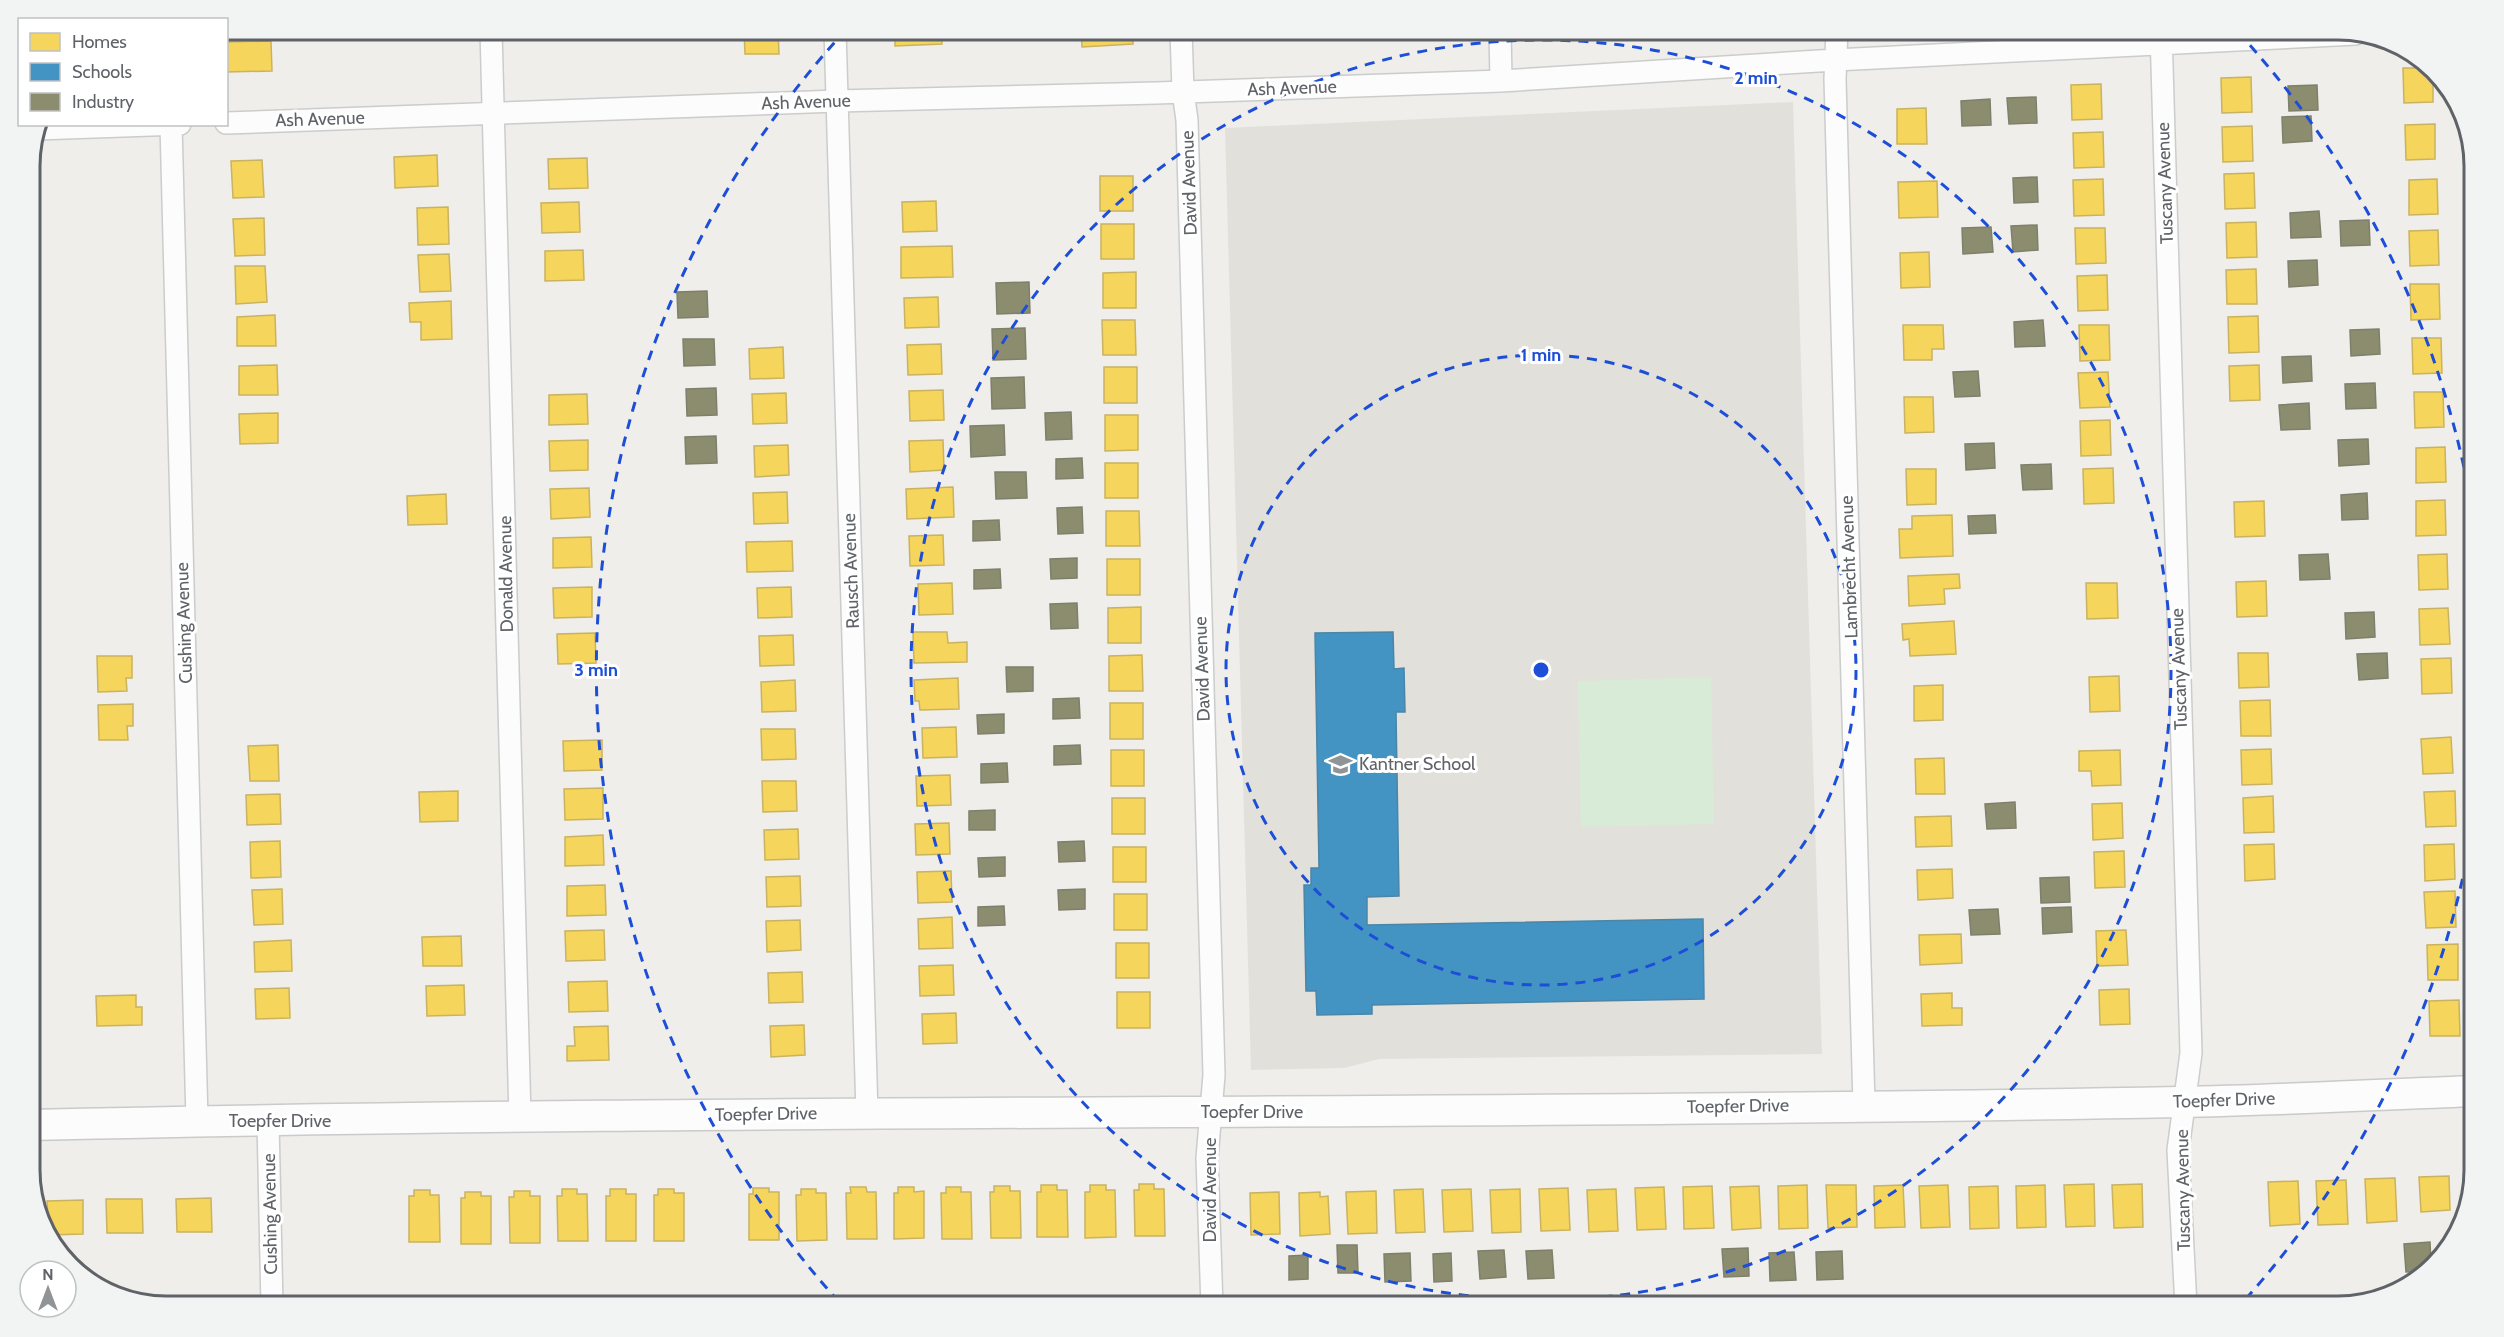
<svg xmlns="http://www.w3.org/2000/svg" width="2504" height="1337" font-family="Cabin,sans-serif">
<rect width="100%" height="100%" fill="#efeeea"/>
<path fill="#e2e0da" d="M1793 102 1822 1054 1379 1059 1344 1068 1251 1070 1225 128Z"/>
<path fill="#d8ebd6" d="M1711 677 1714 824 1581 827 1578 681Z"/>
<path fill="#f6d55c" stroke="#c9b360" stroke-width="1.5" d="M744 30H778L779 54H745Z
M895 30H941L942 44 895 46Z
M1081 30 1133 31V44L1082 47Z
M1239 30H1279V34L1239 36Z
M271 41 272 71 226 72V42Z
M2403 68H2425L2433 74V102L2404 103Z
M2251 77 2252 112 2222 113 2221 78Z
M2101 84 2102 119 2072 120 2071 85Z
M1926 108 1927 144H1897V109Z
M2435 124V159L2406 160 2405 125Z
M2252 126 2253 161 2223 162 2222 127Z
M2103 132 2104 167 2074 168 2073 133Z
M437 155 438 186 395 188 394 157Z
M587 158 588 188 549 189 548 159Z
M262 160 264 197 233 198 231 161Z
M2254 173 2255 208 2225 209 2224 174Z
M1100 176H1133V211H1100Z
M2103 179 2104 215 2074 216 2073 180Z
M2437 179 2438 214 2409 215V180Z
M1937 181 1938 217 1899 218 1898 182Z
M936 201 937 231 903 232 902 202Z
M579 202 580 232 542 233 541 203Z
M448 207 449 244 418 245 417 208Z
M264 218 265 255 235 256 233 219Z
M2256 222 2257 257 2227 258 2226 223Z
M1101 224H1134V259H1101Z
M2075 228H2105L2106 263 2076 264Z
M2438 230 2439 265 2410 266 2409 231Z
M952 246 953 277 901 278V247Z
M583 250 584 280 545 281V251Z
M1929 252 1930 287 1901 288 1900 253Z
M449 254 451 291 420 292 418 255Z
M235 266H265L267 302 236 304Z
M2256 269 2257 304H2227L2226 270Z
M1136 272V308H1103V273Z
M2107 275 2108 310 2078 311 2077 276Z
M2410 284H2439L2440 319 2411 320Z
M938 297 939 327 905 328 904 298Z
M451 301 452 339 421 340V322H410L409 303Z
M275 315 276 346H237V317Z
M2258 316 2259 352 2229 353 2228 317Z
M1102 320H1135L1136 355H1103Z
M1903 325H1943L1944 349H1932V360H1904Z
M2079 325H2109L2110 360 2080 361Z
M2412 338H2441L2442 373 2413 374Z
M941 344 942 374 908 375 907 345Z
M783 347 784 378 750 379 749 349Z
M277 365 278 395H239V366Z
M2259 365 2260 400 2230 401 2229 366Z
M1104 367H1137V403H1104Z
M2108 372 2110 407 2080 408 2078 373Z
M943 390 944 420 910 421 909 391Z
M2414 392H2443L2444 427 2415 428Z
M786 393 787 423 753 424 752 394Z
M587 394 588 424 549 425V395Z
M1904 397H1933L1934 432 1905 433Z
M278 413V443L240 444 239 414Z
M1105 415H1138V450L1105 451Z
M2110 420 2111 455 2081 456 2080 421Z
M588 440V470L550 471 549 441Z
M943 440 944 470 910 472 909 441Z
M788 445 789 475 755 477 754 446Z
M2445 447 2446 482 2416 483V448Z
M1105 463H1138V498H1105Z
M2113 468 2114 503 2084 504 2083 469Z
M1906 469H1936V504L1907 505Z
M953 487 954 517 907 519 906 489Z
M589 488 590 517 551 519 550 489Z
M787 492 788 523 754 524 753 493Z
M446 494 447 524 408 525 407 496Z
M2445 500 2446 535 2416 536V501Z
M2264 501 2265 536 2235 537 2234 502Z
M1106 511H1139L1140 546H1106Z
M1952 515 1953 556 1900 558 1899 529H1912V516Z
M943 535 944 565 910 566 909 536Z
M591 537 592 567 553 568V538Z
M792 541 793 571 747 572 746 542Z
M2447 554 2448 589 2419 590 2418 555Z
M1107 559H1140V595H1107Z
M1959 574 1960 588 1944 589 1945 604 1909 606 1908 576Z
M2266 581 2267 616 2237 617 2236 582Z
M952 583 953 614 919 615 918 584Z
M2086 583H2117L2118 618 2087 619Z
M592 587V617L554 618 553 588Z
M791 587 792 617 758 618 757 588Z
M1141 607V643H1108V608Z
M2448 608 2450 644 2420 645 2419 609Z
M1954 621 1956 654 1910 656 1909 639 1903 640 1902 624Z
M913 632H947L948 643 967 642V662L914 663Z
M595 633 596 663 558 664 557 634Z
M793 635 794 665 760 666 759 636Z
M2238 653H2268L2269 687 2239 688Z
M1142 655 1143 691H1109V656Z
M97 656H132V678H126L127 691 98 692Z
M2451 658 2452 693 2422 694 2421 659Z
M2119 676 2120 711 2090 712 2089 677Z
M958 678 959 709 920 710 919 701H915L914 680Z
M795 680 796 711 762 712 761 682Z
M1943 685V720L1914 721V686Z
M2270 700 2271 736H2241L2240 701Z
M1110 703H1143V739H1110Z
M133 704V726H127L128 740H99L98 705Z
M956 727 957 757 923 758 922 728Z
M761 729H795L796 759 762 760Z
M2451 737 2453 773 2423 774 2421 739Z
M602 740V770L564 771 563 741Z
M278 745 279 781H250L248 746Z
M2271 749 2272 784 2242 785 2241 750Z
M1111 750H1144V786H1111Z
M2120 750 2121 785 2092 786 2091 771H2079V751Z
M1944 758 1945 794H1916L1915 759Z
M950 775 951 805 917 806 916 776Z
M762 781H796L797 811 763 812Z
M603 788V819L565 820 564 789Z
M458 791V821L420 822 419 792Z
M2455 791 2456 826 2426 827 2424 792Z
M280 794 281 824 247 825 246 795Z
M2273 796 2274 832 2244 833 2243 798Z
M1112 798H1145V834H1112Z
M2122 803 2123 838 2093 840 2092 804Z
M1951 816 1952 846 1916 847 1915 817Z
M949 823 950 854 916 855 915 824Z
M798 829 799 859 765 860 764 830Z
M603 835 604 865 565 866V837Z
M280 841 281 877 251 878 250 842Z
M2274 844 2275 879 2245 881 2244 845Z
M2454 844 2455 879 2425 881 2424 845Z
M1113 847H1146V882H1113Z
M2124 851 2125 887 2095 888 2094 852Z
M1952 869 1953 898 1918 900 1917 870Z
M951 871 952 902 918 903 917 872Z
M800 876 801 906 767 907 766 877Z
M605 885 606 915 567 916V886Z
M282 889 283 924 254 925 252 890Z
M2455 891 2456 927 2426 928 2424 892Z
M1114 894H1147V930H1114Z
M952 917 953 948 919 949 918 919Z
M800 920 801 950 767 952 766 921Z
M604 930 605 960 566 961 565 931Z
M2126 930 2128 965 2097 966 2096 931Z
M1961 934 1962 963 1920 965 1919 935Z
M461 936 462 966H423L422 937Z
M291 940 292 971 255 972 254 942Z
M1116 943H1149V978H1116Z
M2458 944V980H2428L2427 945Z
M953 965 954 995 920 996 919 966Z
M802 972 803 1002 769 1003 768 973Z
M607 981 608 1011 569 1012 568 982Z
M464 985 465 1015 427 1016 426 986Z
M289 988 290 1018 256 1019 255 989Z
M2129 989 2130 1024 2100 1025 2099 990Z
M1117 992H1150V1028H1117Z
M1952 993V1008H1962V1025L1922 1026 1921 994Z
M136 995V1007H142V1025L97 1026 96 996Z
M2459 1000 2460 1036H2430L2429 1001Z
M956 1013 957 1043 923 1044 922 1014Z
M804 1025 805 1055 771 1057 770 1026Z
M608 1026 609 1060 567 1061V1046H575L574 1027Z
M2449 1176 2450 1210 2421 1212 2419 1177Z
M2395 1178 2397 1221 2367 1223 2365 1179Z
M2346 1180 2348 1224 2318 1225 2316 1181Z
M2298 1181 2300 1224 2270 1226 2268 1182Z
M1139 1184H1154V1189H1164L1165 1236H1135L1134 1190H1139Z
M2094 1184 2095 1226 2066 1227 2064 1185Z
M2142 1184 2143 1227 2114 1228 2112 1185Z
M1041 1185H1057V1190H1067L1068 1237H1037V1192H1041Z
M1090 1185H1106V1190H1115L1116 1237 1085 1238V1192H1090Z
M1807 1185 1808 1228 1779 1229 1778 1186Z
M1826 1185H1856L1857 1227 1828 1228Z
M1903 1185 1905 1227 1875 1228 1874 1186Z
M1948 1185 1950 1227 1921 1228 1919 1186Z
M2045 1185 2046 1227 2017 1228 2016 1186Z
M994 1186H1010V1191H1020L1021 1238H991L990 1192H994Z
M1712 1186 1714 1228 1684 1229 1683 1187Z
M1759 1186 1761 1228 1732 1230 1730 1187Z
M1998 1186 1999 1228 1970 1229 1969 1187Z
M850 1187H866L867 1192H876L877 1239H847L846 1193H851Z
M898 1187H914V1192L924 1191V1238L894 1239V1193H898Z
M946 1187H961V1192H971L972 1239H942L941 1193H946Z
M1664 1187 1666 1229 1637 1230 1635 1188Z
M753 1188H769V1192H779V1240H749V1194H753Z
M1568 1188 1570 1230 1541 1231 1539 1189Z
M562 1189H577V1194H587L588 1241H558L557 1196H562Z
M610 1189H626V1194H636V1241H606V1196H610Z
M658 1189H674V1193H684V1241H654V1195H658Z
M801 1189H816V1193H826L827 1240 797 1241 796 1195H801Z
M1423 1189 1425 1232 1396 1233 1394 1190Z
M1471 1189 1473 1231 1444 1232 1442 1190Z
M1520 1189 1521 1232 1492 1233 1490 1190Z
M1616 1189 1618 1231 1589 1232 1587 1190Z
M414 1190H430V1195H439L440 1242H409V1196H414Z
M514 1191H530V1196H540V1243H510L509 1197H514Z
M1376 1191 1377 1233 1348 1234 1346 1192Z
M465 1192H481V1196H491V1244H461V1198H465Z
M1279 1192 1280 1234 1251 1235 1250 1193Z
M1320 1192V1197L1328 1196 1330 1234 1300 1236 1299 1193Z
M211 1198 212 1232H177L176 1199Z
M106 1199H142L143 1233H107Z
M83 1200V1234L49 1235 47 1201Z"/>
<path fill="#4393c3" stroke="#4b85a8" stroke-width="1.5" d="M1393 632 1394 669 1404 668 1405 712H1396L1399 896 1367 897V925L1703 919 1704 999 1372 1005V1014L1317 1015 1316 991H1306L1304 885H1311V868H1319L1315 633Z"/>
<path fill="#8c8c6e" stroke="#7e806c" stroke-width="1.5" d="M2317 85 2318 110 2289 111 2288 86Z
M2036 97 2037 123 2009 124 2007 98Z
M1990 99 1991 125 1962 126 1961 101Z
M2311 116 2312 141 2283 143 2282 117Z
M2037 177 2038 202 2014 203 2013 178Z
M2319 211 2321 237 2291 238 2290 213Z
M2369 220 2370 245 2341 246 2340 221Z
M2037 225 2038 250 2013 252 2011 226Z
M1991 227 1993 252 1963 254 1962 228Z
M2317 260 2318 285 2289 287 2288 261Z
M1029 282 1030 313 997 314 996 283Z
M707 291 708 317 678 318 677 292Z
M2043 320 2045 346 2015 347 2014 322Z
M1025 328 1026 359 993 360 992 329Z
M2379 329 2380 354 2351 356 2350 330Z
M683 339H714L715 365 684 366Z
M2311 356 2312 381 2283 383 2282 357Z
M1978 371 1980 396 1955 397 1953 372Z
M1024 377 1025 408 992 409 991 378Z
M2375 383 2376 408 2346 409 2345 384Z
M716 388 717 415 687 416 686 389Z
M2309 403 2310 429 2281 430 2279 405Z
M1071 412 1072 439 1046 440 1045 413Z
M1004 425 1005 455 971 457 970 426Z
M716 436 717 463 686 464 685 437Z
M2368 439 2369 464 2339 466 2338 440Z
M1994 443 1995 468 1966 470 1965 444Z
M1082 458 1083 478 1056 479V459Z
M2051 464 2052 489 2023 490 2021 465Z
M995 472H1026L1027 498 996 499Z
M2367 493 2368 519 2342 520 2341 495Z
M1082 507 1083 533 1058 534 1057 508Z
M1995 515 1996 533 1969 534 1968 516Z
M999 520 1000 540 973 541V521Z
M2328 554 2330 579 2300 580 2299 555Z
M1077 558V578L1051 579 1050 559Z
M1000 569 1001 588 974 589V570Z
M1077 603 1078 628 1051 629 1050 604Z
M2374 612 2375 637 2346 639 2345 613Z
M2387 653 2388 678 2359 680 2357 654Z
M1006 667H1033V691L1007 692Z
M1079 698 1080 718 1053 719V699Z
M1004 714V733L978 734 977 715Z
M1080 745 1081 764 1054 765V746Z
M1007 763 1008 782 981 783V764Z
M2015 802 2016 828 1987 829 1985 804Z
M995 810V830H969V811Z
M1084 841 1085 861 1059 862 1058 842Z
M1005 857V876L979 877 978 858Z
M2069 877 2070 902 2041 903 2040 878Z
M1085 889V909L1059 910 1058 890Z
M1004 906 1005 925 978 926V907Z
M2071 907 2072 932 2043 934 2042 908Z
M1998 909 2000 934 1971 935 1969 910Z
M2430 1242 2431 1264 2425 1271 2406 1272 2404 1244Z
M1337 1245H1357L1358 1273H1338Z
M1748 1248 1749 1276 1724 1277 1722 1249Z
M1504 1250 1506 1277 1480 1279 1478 1251Z
M1552 1250 1554 1278 1528 1279 1526 1251Z
M1842 1251 1843 1279 1817 1280 1816 1252Z
M1794 1252 1796 1280 1770 1281 1769 1253Z
M1410 1253 1411 1281 1385 1282 1384 1254Z
M1451 1253 1452 1281 1434 1282 1433 1254Z
M1308 1255V1279L1289 1280V1256Z"/>
<g fill="none" stroke-linecap="round" stroke-linejoin="round">
<defs>
<path id="street" d="M491 30 520 1118
M835 30 867 1113
M1181 30 1183 92 1187 120 1214 1075 1207 1158 1212 1307
M1500 30 1501 81
M1837 30 1835 79 1864 1105
M2161 31 2191 1053 2178 1150 2186 1307
M226 123 837 101 1156 93 1501 81 1835 60 2356 34
M171 124 197 1121
M37 129 180 124
M268 1121 272 1307"/>
<path id="secondary" d="M30 1125C747 1108 1463 1116 2179 1102 2278 1100 2376 1095 2474 1091"/>
</defs>
<use href="#street" stroke="#cbcccc" stroke-width="24"/>
<use href="#secondary" stroke="#cacacb" stroke-width="33"/>
<use href="#street" stroke="#fdfcfc" stroke-width="21"/>
<use href="#secondary" stroke="#fdfcfc" stroke-width="30"/>
</g>
<g fill="none" stroke="#1d4ed8" stroke-width="3" stroke-dasharray="10 8">
<circle cx="1541" cy="670" r="315"/>
<circle cx="1541" cy="670" r="630"/>
<path d="M2473 826A945 945 0 0 1 2243 1302M839 1302A945 945 0 0 1 844 32M2238 32A945 945 0 0 1 2473 514"/>
</g>
<defs>
<symbol id="school-bare" viewBox="-9 -9 18 18"><path d="M0-5L7-2L0 1L-7-2ZM-4 1L0 2.5L4 1V4Q0 6-4 4Z" fill="#919496" stroke="#fff" stroke-width="2.5" paint-order="stroke"/></symbol>
</defs>
<g fill-rule="evenodd">
<use href="#school-bare" x="1324" y="748" width="33" height="33"/>
</g>
<g text-anchor="middle" stroke-width="6" stroke-linejoin="round" paint-order="stroke">
<g font-size="18" fill="#5f6368" stroke="#fff">
<text transform="translate(1292 88) rotate(-2)" y="6">Ash Avenue</text>
<text transform="translate(806 102) rotate(-2)" y="6">Ash Avenue</text>
<text transform="translate(320 119) rotate(-2)" y="6">Ash Avenue</text>
<text transform="translate(1189 183) rotate(-92)" y="6">David Avenue</text>
<text transform="translate(2165 183) rotate(-92)" y="6">Tuscany Avenue</text>
<text transform="translate(1849 567) rotate(-92)" y="6">Lambrecht Avenue</text>
<text transform="translate(851 571) rotate(-92)" y="6">Rausch Avenue</text>
<text transform="translate(506 574) rotate(-91)" y="6">Donald Avenue</text>
<text transform="translate(184 623) rotate(-92)" y="6">Cushing Avenue</text>
<text transform="translate(1202 669) rotate(-92)" y="6">David Avenue</text>
<text transform="translate(2179 669) rotate(-92)" y="6">Tuscany Avenue</text>
<text transform="translate(2224 1100) rotate(-2)" y="6">Toepfer Drive</text>
<text transform="translate(1738 1106) rotate(-1)" y="6">Toepfer Drive</text>
<text x="1252" y="1118">Toepfer Drive</text>
<text transform="translate(766 1114) rotate(-1)" y="6">Toepfer Drive</text>
<text x="280" y="1127">Toepfer Drive</text>
<text transform="translate(1210 1190) rotate(-90)" y="6">David Avenue</text>
<text transform="translate(2183 1190) rotate(-91)" y="6">Tuscany Avenue</text>
<text transform="translate(270 1214) rotate(-91)" y="6">Cushing Avenue</text>
</g>
<g font-size="18" fill="#5f6368" stroke="#fff" text-anchor="start">
<text x="1359" y="770">Kantner School</text>
</g>
</g>
<path d="M0 0H2504V1337H0ZM166 40H2338A126 126 0 0 1 2464 166V1170A126 126 0 0 1 2338 1296H166A126 126 0 0 1 40 1170V166A126 126 0 0 1 166 40Z" fill="#f2f3f3" fill-rule="evenodd"/>
<path fill="none" stroke="#5f6368" stroke-width="3" d="M166 40H2338A126 126 0 0 1 2464 166V1170A126 126 0 0 1 2338 1296H166A126 126 0 0 1 40 1170V166A126 126 0 0 1 166 40Z"/>
<circle cx="1541" cy="670" r="9" fill="#1d4ed8" stroke="#fff" stroke-width="3"/>
<g font-size="18" text-anchor="middle" font-weight="bold" fill="#1d4ed8" stroke="#fff" stroke-width="6" stroke-linejoin="round" paint-order="stroke">
<text x="1756" y="84">2 min</text>
<text x="1541" y="361">1 min</text>
<text x="596" y="676">3 min</text>
</g>
<rect x="18" y="18" width="210" height="108" fill="#ffffff" stroke="#bfc1c3" stroke-width="1.5"/>
<rect x="30" y="33" width="30" height="18" fill="#f6d55c" stroke="#bfc1c3" stroke-width="1.5"/>
<text x="72" y="48" font-size="18" fill="#5f6368">Homes</text>
<rect x="30" y="63" width="30" height="18" fill="#4393c3" stroke="#bfc1c3" stroke-width="1.5"/>
<text x="72" y="78" font-size="18" fill="#5f6368">Schools</text>
<rect x="30" y="93" width="30" height="18" fill="#8c8c6e" stroke="#bfc1c3" stroke-width="1.5"/>
<text x="72" y="108" font-size="18" fill="#5f6368">Industry</text>
<g transform="translate(48 1289)"><circle r="28" fill="#ffffff" stroke="#bfc1c3" stroke-width="1.5"/>
<path d="M0-4.5L10 22L0 15L-10 22Z" fill="#919496"/>
<text y="-9" font-size="16" font-weight="bold" text-anchor="middle" fill="#5f6368">N</text>
</g>
</svg>
